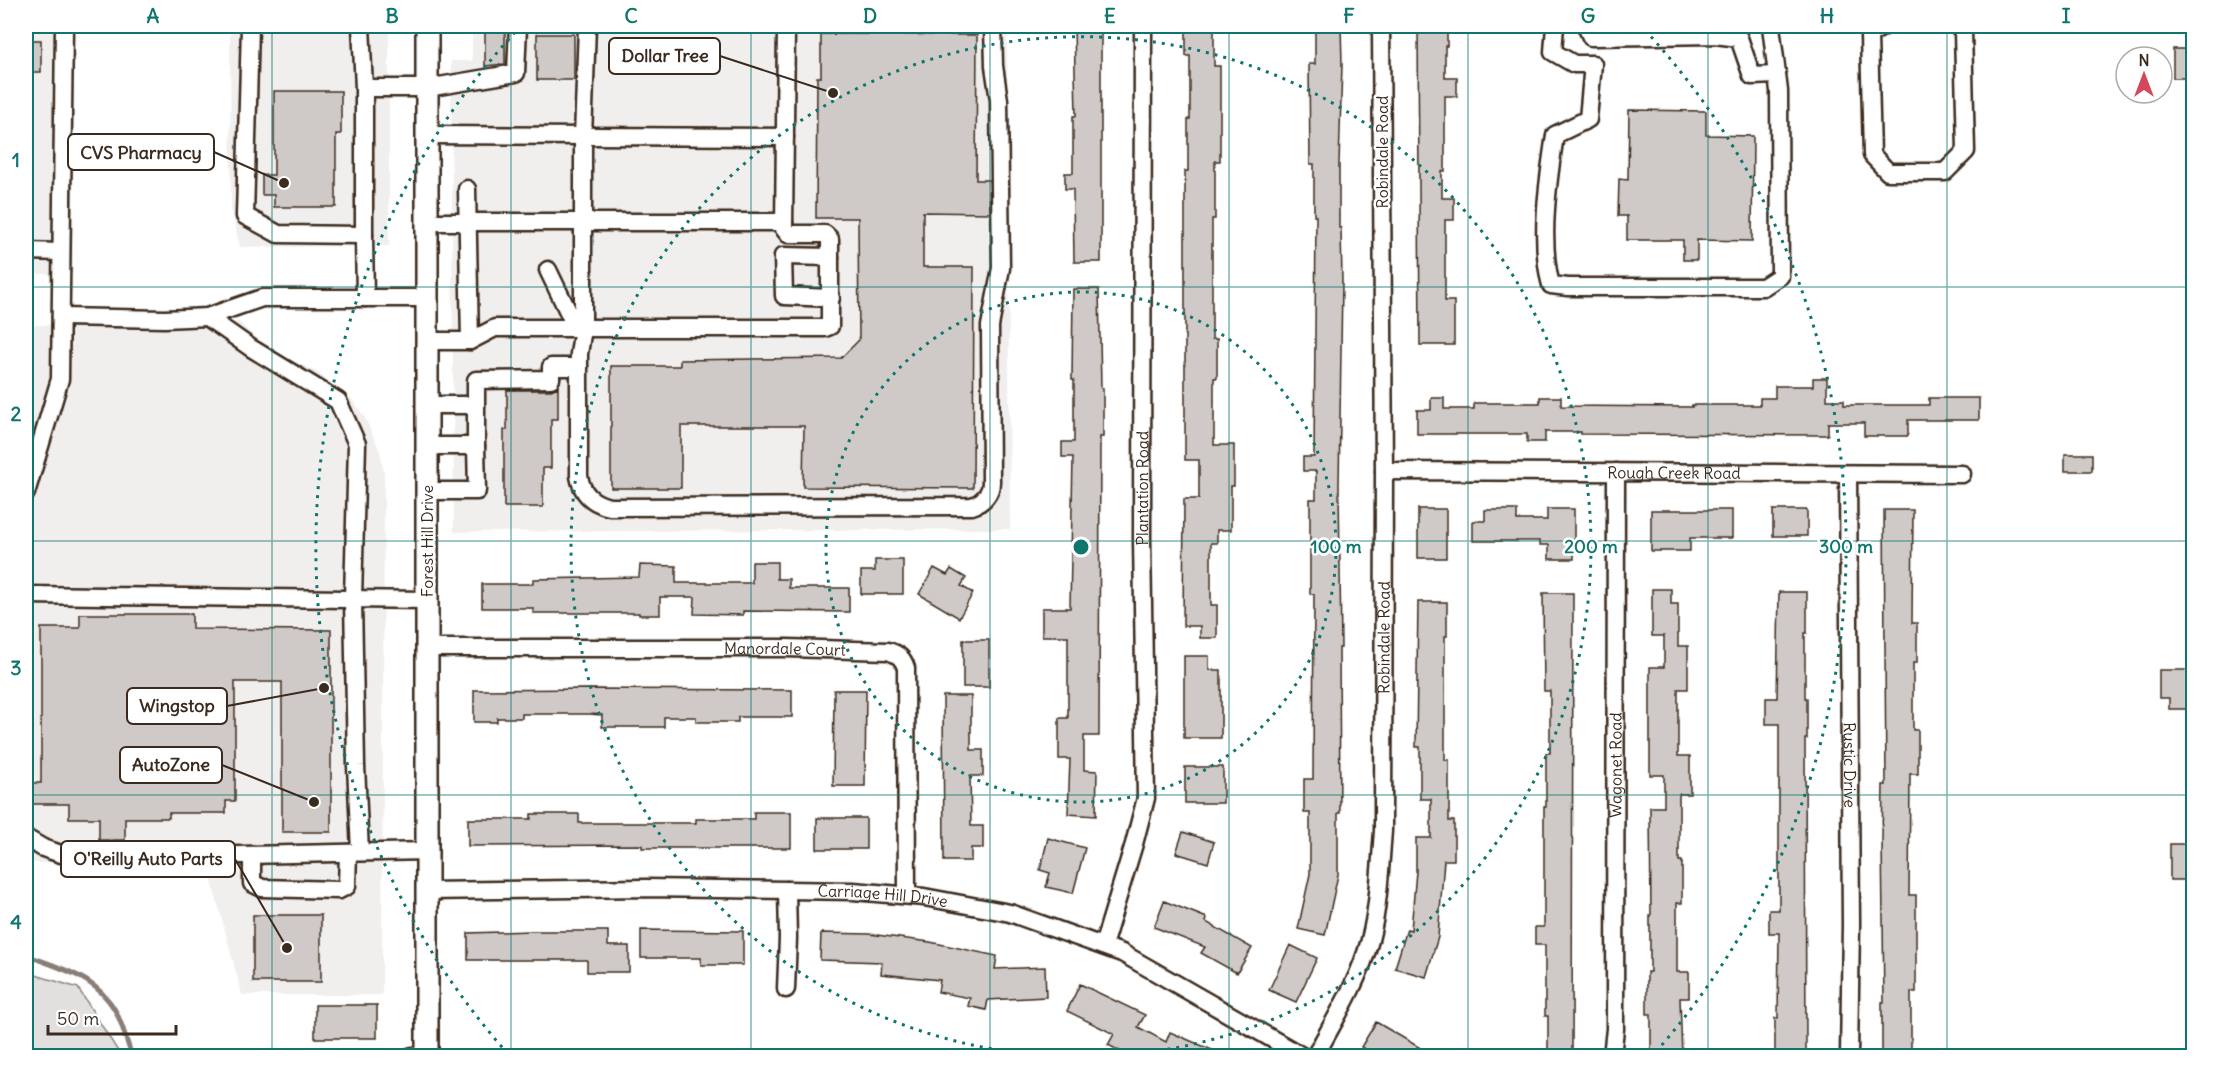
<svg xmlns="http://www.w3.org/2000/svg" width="2219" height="1082" font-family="Delius,sans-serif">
<rect width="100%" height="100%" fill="#fff"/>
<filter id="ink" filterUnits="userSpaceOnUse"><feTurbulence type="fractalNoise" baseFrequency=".0167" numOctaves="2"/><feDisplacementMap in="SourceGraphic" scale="12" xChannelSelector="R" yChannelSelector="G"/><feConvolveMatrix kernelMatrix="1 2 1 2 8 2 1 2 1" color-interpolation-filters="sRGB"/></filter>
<g filter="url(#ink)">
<path fill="#f1efee" d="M26 26H74L73 274H26Z
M230 26H389V246L240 247 231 208Z
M472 26H1007L1010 529 454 532 451 61H472Z
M239 322 259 341 277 354 315 371 352 399 364 416 380 451 384 473 382 995H242L207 863H26V358L34 325Z"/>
<path fill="#e2e0de" stroke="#8e857e" stroke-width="1.5" d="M26 972 78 988 121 1056H26Z"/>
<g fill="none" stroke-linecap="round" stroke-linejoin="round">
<path stroke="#887e77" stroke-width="5" d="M26 955C54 966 88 974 108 1000 121 1015 125 1038 132 1056"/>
</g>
<path fill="#cfcac7" stroke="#3b2a1e" stroke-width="1.5" d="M1074 26H1101V262H1074L1073 189H1065V173H1073V116H1076Z
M1186 26H1214V66H1220V161H1215V219H1212V339H1217V378H1214V445H1234V486H1231V530H1217V543H1211V605H1217V638H1200V626H1183L1184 499H1199V460H1185V171H1188V119H1190V56H1186Z
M1315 26H1341L1342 64 1339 164V228H1341L1342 282 1339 487 1341 648H1339L1340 813H1338V875L1325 935 1298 929 1310 874V813H1304V779H1313L1314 594H1310V499H1316V471H1303V457H1314L1316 216H1314V164H1310L1309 64H1315Z
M1418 26H1447V46H1445V78H1457V96H1445V171H1442V198H1454V220H1445V301H1454V345H1420Z
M485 27H505V64L485 66Z
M537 34H574V80H537Z
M821 34 977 35 976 180H989L990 213 923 212V267H974L973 488 803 487 804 426H681V488H611V366H680V360L841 358 859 340 858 218H816L817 77H821Z
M26 40H41V72H26Z
M2173 49H2193V78H2173Z
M274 91H341V134H336V207H274V195H262V175H274Z
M1629 110 1706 111V135L1753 136 1752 241 1697 240V260H1683V240H1627V216H1618L1619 179 1628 180Z
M1073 289H1099L1101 388H1103V437H1100L1099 736H1084V770L1097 771 1096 816 1068 814 1070 759H1059V718H1068V636H1042V608H1070L1073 457H1062V442H1074V380H1072Z
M1813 378H1827V400H1844V405H1929V398H1979V420H1908V436H1864V423H1828V435L1581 434V432H1545V442H1527V434H1417V410H1431V398H1444V409H1474V403H1540V397H1561V406L1692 407V405H1760V398H1775V386H1813Z
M558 387V419H551V468H543V507H504V430H507V390H551Z
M2065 454H2092V471H2065Z
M1418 509H1446V558H1418Z
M1547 509H1574V559H1549V545H1540V541H1473V521H1485V510H1517V520H1547Z
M1651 510H1732V538H1690V551H1651Z
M1773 510H1807V536H1773Z
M1884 510H1913L1912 623H1917V663H1913V730H1918V774H1910L1909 895H1916V992H1911V1056H1882V1002H1884L1882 840 1883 785H1886Z
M875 560H903V594H861V571H875Z
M752 562H777V579H789V588H849V612L743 611V615L694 614 695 597H660V615H639V613H533V608H482V584H533V579L639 577 640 565 676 566V583H752Z
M934 568 947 575 951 569 966 578 961 586 973 593 959 618 919 594Z
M1652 589H1671V604H1678V646H1688V689H1678V756H1690V794H1679V861H1682V903H1677V972H1689V998H1680L1682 1056H1651V1014H1647V972H1650V916H1651L1650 807H1664V775H1650V667H1664V636H1652Z
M1779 592H1807V633H1805V698H1807V739H1805L1806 1056H1775V1018H1778L1779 933H1769V910H1779V724H1766V698H1777Z
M1543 593H1573L1572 1056H1548V1016H1545V945H1535V927H1544V807H1546V753H1550V691H1544Z
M1418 602H1447V636H1445V760H1449V821H1454V860H1444L1438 937 1426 977 1395 968 1407 929 1411 930 1416 871V838H1431V799H1420V747H1416Z
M80 614H192V629L331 630V832H282V682H235V801H226V813H169V818H125V840H99V818H69V804H31V783H41V628H80Z
M963 640H989V687H963Z
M1184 656H1209V670H1221V738H1184Z
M2159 670H2193V709H2169V698H2159Z
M589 689 792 690V717H738V722H696V717H664V727H602V715L589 714H522V718H497V722H474V690Z
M834 690H866L865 786H833Z
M943 696H971V750H983V776H970L971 826H983V848H971V861H944Z
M1185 767H1223V803H1185Z
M754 812H791V848H642V845L468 846V819H531V814H579V823H696V819H754Z
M817 818H866V849H817Z
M1183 832 1214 842 1208 863 1176 853Z
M1048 838 1085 848 1073 893 1046 887 1050 873 1040 870Z
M2170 844H2193V880H2170Z
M1164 901 1207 918 1206 922 1252 948 1237 973 1201 953 1205 947 1154 927Z
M253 915H321V982H253Z
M641 930 743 931V965H701V958H641Z
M532 931H608V946H629V972H587V960H468V933Z
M821 933 869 934 930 942 997 956 995 969 1045 967 1046 997 988 1000 986 1010 968 1006 970 998 938 992 940 980 881 974 882 962 820 960Z
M1290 945 1317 958 1296 1002 1269 990Z
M1080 984 1145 1015 1138 1027 1166 1042 1170 1032 1226 1056H1130L1108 1045 1114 1034 1067 1011Z
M315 1005H377V1038H315Z
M1376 1022 1434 1056H1377L1361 1047Z"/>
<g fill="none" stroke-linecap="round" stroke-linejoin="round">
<defs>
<g id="minor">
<path d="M250 26 245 216 278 234 364 235V88H427L516 73 518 26"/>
<path d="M361 26 364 88"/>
<path d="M587 26 583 137V328L579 354V476C582 494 592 503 610 507L972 506C982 503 991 494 991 482L990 326 1001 268 999 100 994 66 993 26"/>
<path d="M1555 26 1553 52 1574 64H1593L1588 119 1555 135C1548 181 1539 241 1551 285L1568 287H1763L1780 276 1779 91 1771 26"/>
<path d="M1586 26 1591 37 1715 35 1739 38 1752 76 1777 75"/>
<path d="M1884 26 1869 35 1872 155 1888 172H1945L1966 151 1963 31 1958 26"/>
<path d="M427 135 785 137"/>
<path d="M467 189 470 341"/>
<path d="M427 222H784"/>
<path d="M364 235 365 298H427"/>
<path d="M26 251 61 252"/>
<path d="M830 257 783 256 784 296 831 298"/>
<path d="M548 270 576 328"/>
<path d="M61 317 165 319 207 317 262 298H365"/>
<path d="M207 317 251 348 338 401 357 444 353 599 356 766 360 852"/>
<path d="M427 341H470L495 328H825L830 326V239L825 234H788L784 229 786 26"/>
<path d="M427 405H476"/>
<path d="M427 446H476L477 491H427"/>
<path d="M476 446V380L551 379V367H579"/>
<path id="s1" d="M1384 471 1962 474"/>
<path id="s2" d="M1848 474 1851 925 1849 1056"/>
<path d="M26 493 60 379 64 26"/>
<path d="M26 595 427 600"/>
<path id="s3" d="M427 648H787L888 651C898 654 903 658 906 668L907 895"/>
<path d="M26 838 43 848 61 854 199 856 427 851"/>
<path d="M252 855V883L262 888 339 890 347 886 348 853"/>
<path id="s4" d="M427 891 646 888 853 891 924 897 1010 913 1122 953 1302 1056"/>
<path id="s5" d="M1103 946 1134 844 1146 798 1142 540 1143 26"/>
<path d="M786 989 788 938 787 890"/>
<path d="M412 1056H427"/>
<path id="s6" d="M1315 1056C1335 1019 1359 981 1370 940 1379 905 1380 867 1383 831L1384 471 1381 26"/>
<path id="s7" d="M1612 1056 1615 1029 1616 472"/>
</g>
<path id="major" d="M427 26V1056"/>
</defs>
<use href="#minor" stroke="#3b2a1e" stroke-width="21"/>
<use href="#major" stroke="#3b2a1e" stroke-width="26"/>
<use href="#minor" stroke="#fff" stroke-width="16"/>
<use href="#major" stroke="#fff" stroke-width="21"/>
</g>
</g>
<path fill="none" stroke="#0f766e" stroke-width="1.5" stroke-opacity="0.55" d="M272 26V1056M511 26V1056M751 26V1056M990 26V1056M1229 26V1056M1468 26V1056M1708 26V1056M1947 26V1056M26 287H2194M26 541H2194M26 795H2194"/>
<g fill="none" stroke="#0f766e" stroke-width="3" stroke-dasharray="3 6">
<circle cx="1081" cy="547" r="255"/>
<path d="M1054 1056A510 510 0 1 1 1108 1056"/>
<path d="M508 1054A765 765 0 0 1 517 30M1645 30A765 765 0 0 1 1654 1054"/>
</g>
<g text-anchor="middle" stroke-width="5" stroke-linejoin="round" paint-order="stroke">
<g font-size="16" fill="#3b2a1e" stroke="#fff">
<text transform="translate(1382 152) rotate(-90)" y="6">Robindale Road</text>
<text dy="6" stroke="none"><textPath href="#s1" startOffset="290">Rough Creek Road</textPath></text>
<text dy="6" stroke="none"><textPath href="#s5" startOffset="464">Plantation Road</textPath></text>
<text transform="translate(427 541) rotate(-90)" y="6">Forest Hill Drive</text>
<text dy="6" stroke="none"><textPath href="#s6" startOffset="432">Robindale Road</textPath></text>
<text dy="6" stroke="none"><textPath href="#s3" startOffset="358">Manordale Court</textPath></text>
<text dy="6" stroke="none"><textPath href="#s7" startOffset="291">Wagonet Road</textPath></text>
<text dy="6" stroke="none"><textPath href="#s2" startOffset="291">Rustic Drive</textPath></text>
<text dy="6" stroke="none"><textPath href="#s4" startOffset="456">Carriage Hill Drive</textPath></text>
</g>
</g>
<circle cx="1081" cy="547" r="9" fill="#0f766e" stroke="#fff" stroke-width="3"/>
<g font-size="18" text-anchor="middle" font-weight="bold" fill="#0f766e" stroke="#fff" stroke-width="5" stroke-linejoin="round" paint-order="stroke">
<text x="1336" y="553">100 m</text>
<text x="1591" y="553">200 m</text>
<text x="1846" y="553">300 m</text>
</g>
<path fill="none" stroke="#3b2a1e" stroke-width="2" d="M833 93L720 56M284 183L214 152M324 688L227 706M314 802L222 765M287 948L235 859"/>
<g fill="#3b2a1e" stroke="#fff" stroke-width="2">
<circle cx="833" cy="93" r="6"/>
<circle cx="284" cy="183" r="6"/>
<circle cx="324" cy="688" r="6"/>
<circle cx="314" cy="802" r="6"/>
<circle cx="287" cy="948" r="6"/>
</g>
<g fill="#fff" stroke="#3b2a1e" stroke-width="2">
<rect x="609" y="38" width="111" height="36" rx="6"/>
<rect x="68" y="134" width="146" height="36" rx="6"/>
<rect x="127" y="688" width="100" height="36" rx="6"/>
<rect x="120" y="747" width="102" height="36" rx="6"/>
<rect x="61" y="841" width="174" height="36" rx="6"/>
</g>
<g font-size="18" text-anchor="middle" font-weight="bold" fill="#3b2a1e">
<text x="665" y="62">Dollar Tree</text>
<text x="141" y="159">CVS Pharmacy</text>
<text x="177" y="712">Wingstop</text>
<text x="171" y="771">AutoZone</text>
<text x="148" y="865">O'Reilly Auto Parts</text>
</g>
<rect width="2219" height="1082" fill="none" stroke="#fff" stroke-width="66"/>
<g transform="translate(2144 75)"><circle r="28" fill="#ffffff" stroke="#b1aaa5" stroke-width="1.5"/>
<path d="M0-4.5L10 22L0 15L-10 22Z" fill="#d1495b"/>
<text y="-9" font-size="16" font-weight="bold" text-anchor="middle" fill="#3b2a1e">N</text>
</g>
<path d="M48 1025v9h128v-9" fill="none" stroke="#3b2a1e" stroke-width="3"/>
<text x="57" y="1025" font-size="18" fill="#3b2a1e" stroke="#ffffff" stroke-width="4.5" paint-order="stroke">50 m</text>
<rect x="33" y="33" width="2153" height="1016" fill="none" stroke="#0f766e" stroke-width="2"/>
<g font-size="20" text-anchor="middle" font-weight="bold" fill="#0f766e">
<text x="153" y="23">A</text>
<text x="392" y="23">B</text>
<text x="631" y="23">C</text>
<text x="870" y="23">D</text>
<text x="1110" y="23">E</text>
<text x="1349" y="23">F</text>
<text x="1588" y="23">G</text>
<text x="1827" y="23">H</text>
<text x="2066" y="23">I</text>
<text x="16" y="167">1</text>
<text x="16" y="421">2</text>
<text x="16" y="675">3</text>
<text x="16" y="929">4</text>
</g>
</svg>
